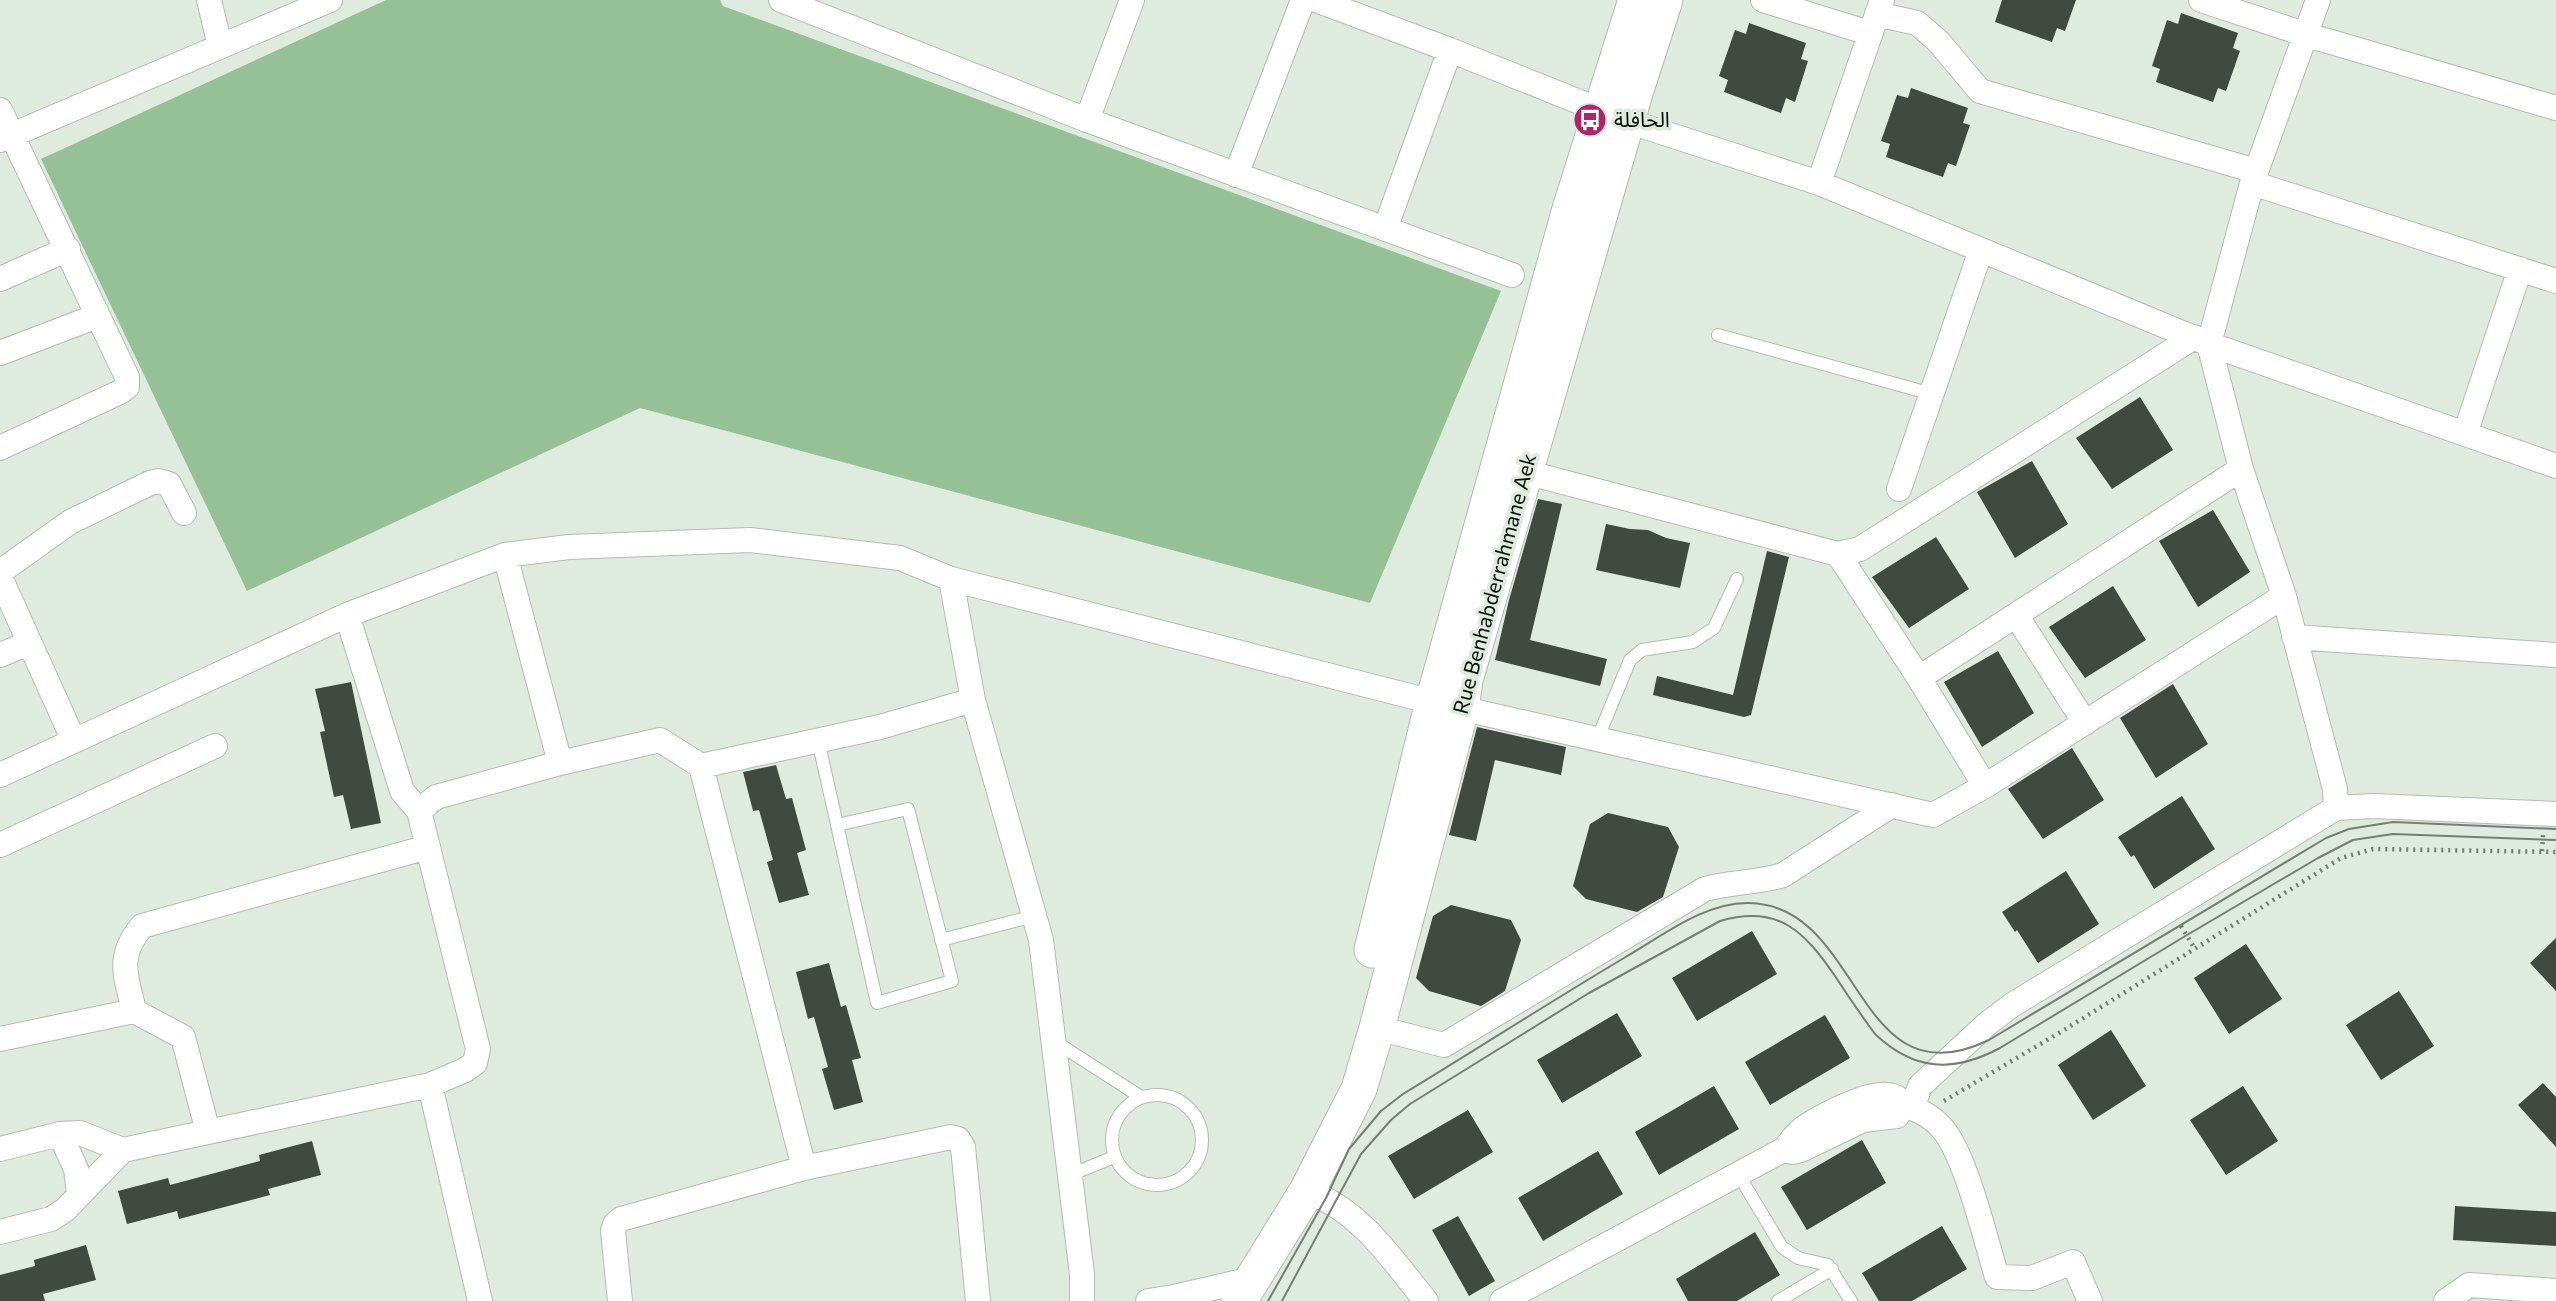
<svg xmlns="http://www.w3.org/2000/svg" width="2556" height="1301" font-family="Commissioner,'Noto Sans Arabic',sans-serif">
<rect width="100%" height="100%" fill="#e0ebe0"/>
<path fill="#96c197" d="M386 0H720L723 6 1501 291 1370 603 640 408 247 591 41 159Z"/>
<path fill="#414a41" d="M2002 0H2076L2065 31 2057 28 2052 42 1995 22Z
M2181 13 2238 33 2233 48 2240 51 2226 91 2218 88 2213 102 2156 82 2160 69 2152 66 2167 20 2178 24Z
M1749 23 1806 43 1801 59 1808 61 1795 102 1786 98 1781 113 1724 92 1728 80 1719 76 1735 30 1746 34Z
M1911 88 1968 108 1963 123 1970 125 1956 166 1948 163 1943 177 1886 157 1890 144 1881 141 1897 95 1908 98Z
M2140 397 2173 450 2112 489 2076 438Z
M2032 461 2068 524 2015 558 1977 492Z
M1538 499 1562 504 1530 640 1607 659 1600 686 1495 660 1509 600Z
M2213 510 2250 572 2198 607 2159 541Z
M1606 524 1630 529 1648 530 1666 538 1690 543 1680 588 1596 570Z
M1936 537 1969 589 1909 628 1872 577Z
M1767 551 1789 557 1751 715 1744 717 1653 695 1657 676 1733 695Z
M2113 586 2146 640 2085 678 2049 627Z
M1998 651 2034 713 1982 747 1944 682Z
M351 682 381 823 351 829 343 795 334 797 320 732 325 731 315 689Z
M2173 684 2208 744 2156 778 2120 718Z
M1477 727 1566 747 1561 775 1495 760 1476 841 1449 835Z
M2072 748 2104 800 2043 839 2008 789Z
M776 765 786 799 792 798 806 850 797 853 809 895 779 903 767 862 773 860 759 810 753 811 743 772Z
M2182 796 2215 849 2154 889 2134 855 2131 857 2118 837Z
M1608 813 1668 827 1679 847 1663 897 1637 912 1586 899 1573 886 1590 824Z
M2066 871 2099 924 2038 963 2017 930 2015 932 2002 912Z
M1451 905 1511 920 1521 940 1505 991 1481 1006 1429 991 1416 978 1433 916Z
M1752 931 1777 974 1697 1021 1672 978Z
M2556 938V991L2530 963Z
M2246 944 2282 999 2229 1034 2194 978Z
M829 963 841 1007 846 1005 861 1058 852 1060 863 1102 834 1110 822 1069 828 1067 814 1017 808 1019 796 972Z
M2399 991 2434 1046 2381 1080 2346 1025Z
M1617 1013 1642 1056 1562 1103 1537 1060Z
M1825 1015 1850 1058 1770 1105 1745 1062Z
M2111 1030 2146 1086 2093 1120 2058 1065Z
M2543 1083 2556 1097V1147L2518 1105Z
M1714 1086 1739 1129 1659 1175 1635 1132Z
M2243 1086 2278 1141 2226 1175 2190 1120Z
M1468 1110 1493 1152 1414 1199 1388 1156Z
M1862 1140 1886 1183 1807 1230 1781 1187Z
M312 1141 321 1175 268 1189 270 1195 179 1219 177 1211 127 1224 118 1191 168 1178 170 1185 260 1161 259 1155Z
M1598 1151 1623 1194 1543 1241 1518 1198Z
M2455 1206 2556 1212V1246L2453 1240Z
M1458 1216 1495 1281 1469 1296 1432 1230Z
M1942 1226 1967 1269 1912 1301H1879L1862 1273Z
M1755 1232 1780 1275 1737 1301H1688L1676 1279Z
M86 1245 96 1280 43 1294 45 1301H0V1275L35 1266 34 1260Z"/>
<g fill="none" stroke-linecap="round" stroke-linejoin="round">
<defs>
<path id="lane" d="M1718 335 1932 394
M818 740 877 1003 952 981 908 809 837 825
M1597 740 1630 660 1642 650 1693 642 1714 628 1737 579
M941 940 1034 916
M1054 1041 1141 1097
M1112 1140a45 45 0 1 1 90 0a45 45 0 1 1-90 0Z
M1738 1174 1782 1247 1798 1258 1828 1265 1851 1301
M1070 1175 1114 1157
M1778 1301 1832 1269"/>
<path id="street" d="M209 0 220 46
M781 0 1087 120 1512 275
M1316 0 1450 50 1627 121 1819 183 2209 344 2556 466
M1763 0 1869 33
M2201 0 2304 34 2556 108
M1877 14 1917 23 1938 41 1980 91 2256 171
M0 110 127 377V387L120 392 0 448
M1087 120 1132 0
M0 140 330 0
M1236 175 1303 0
M1819 183 1882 0
M2252 183 2556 281
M1385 229 1450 50
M0 279 68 249
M0 353 97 316
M2465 434 2520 269
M1525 472 1838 554 1919 678 1985 786
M1899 489 1981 250
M1838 554 1860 549 2194 337
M505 555 560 763
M0 572 70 522 150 483 159 481 169 484 184 513
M0 577 74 741
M951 579 973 700 1041 940 1082 1274V1301
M2016 615 2085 723
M2294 637 2556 655
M0 655 29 643
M1919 678 2241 469
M701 766 880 727 973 700
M0 775 347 615 505 555 569 547 750 540 900 558 951 579 1433 702 1933 815 1985 786 2284 596
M2336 808 2374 806 2556 814
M419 811 436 797 560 763 660 740 701 766 804 1168 621 1219 615 1224 613 1231 620 1301
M0 845 215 746
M134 1011 183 1037 208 1132
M1377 1028 1444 1045 1705 889C1731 882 1758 883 1783 875L1892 805
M0 1039 134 1011C126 975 116 957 142 926L428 847
M430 1085 480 1301
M1912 1108 1920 1086 1987 1024 2012 1005 2336 808 2335 789 2284 596 2241 469 2209 344 2252 183 2318 0
M60 1134 76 1169 79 1194
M0 1149 60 1134 80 1133 123 1150 430 1085 465 1070 475 1063 478 1049 419 811 402 791 347 615
M1785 1149 1792 1152 1801 1150 1863 1120 1897 1116 1903 1106
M804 1168 951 1137 958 1139 963 1147 978 1301
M1307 1191C1361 1211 1390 1257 1426 1301
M0 1232 51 1219 65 1210 123 1150
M1148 1301 1174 1297 1252 1279
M1502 1301 1785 1149C1791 1140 1798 1131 1808 1125 1824 1115 1893 1076 1903 1106 1916 1108 1931 1116 1940 1126 1965 1150 1986 1242 1997 1277L2032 1278 2073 1262 2090 1301
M2446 1301 2469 1285 2556 1291"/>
<path id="secondary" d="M1372 950 1433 702 1570 209 1636 0
M1239 1301 1307 1191 1359 1089 1377 1028 1461 709 1465 680 1635 93 1665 0"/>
</defs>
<use href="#lane" stroke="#b1bcb0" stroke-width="14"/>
<use href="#street" stroke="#b1bcb0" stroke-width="26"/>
<use href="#secondary" stroke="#b1bcb0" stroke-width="37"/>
<path stroke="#747b74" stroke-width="4.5" stroke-dasharray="2 5" stroke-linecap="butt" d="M2542 851 2543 835
M2181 926 2195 949
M1944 1101 2064 1030 2341 858 2373 849 2556 852"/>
<use href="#lane" stroke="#fff" stroke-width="12"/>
<use href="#street" stroke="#fff" stroke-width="24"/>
<use href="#secondary" stroke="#fff" stroke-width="35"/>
<path stroke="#767e76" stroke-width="2" d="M1268 1301 1326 1198 1349 1149 1381 1111 1403 1094C1477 1049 1550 1002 1624 958 1661 937 1704 902 1749 903 1864 905 1854 1105 1989 1040L2326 838 2349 829 2393 822 2556 829
M1282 1301 1361 1154 1391 1120 1410 1104 1589 993 1720 921C1778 904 1804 931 1835 976 1848 996 1861 1015 1875 1034 1914 1071 1953 1073 2000 1048L2187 935 2318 858 2353 840 2393 834 2556 840"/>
</g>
<defs>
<symbol id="bus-disc" viewBox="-11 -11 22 22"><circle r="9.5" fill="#ad266a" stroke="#e0ebe0"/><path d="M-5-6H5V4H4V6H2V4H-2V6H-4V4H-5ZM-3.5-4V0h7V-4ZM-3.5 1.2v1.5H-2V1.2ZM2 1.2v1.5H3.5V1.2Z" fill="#fff"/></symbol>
</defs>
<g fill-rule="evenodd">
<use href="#bus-disc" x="1571" y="101" width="38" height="38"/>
</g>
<g text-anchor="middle" stroke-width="7" stroke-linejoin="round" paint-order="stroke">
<g font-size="21" fill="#0b0f0b" stroke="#e0ebe0" text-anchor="start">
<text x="1614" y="127">الحافلة</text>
</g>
<g font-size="21" fill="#0b0f0b" stroke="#e0ebe0">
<text transform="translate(1495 584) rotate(-75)" y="7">Rue Benhabderrahmane Aek</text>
</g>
</g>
</svg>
